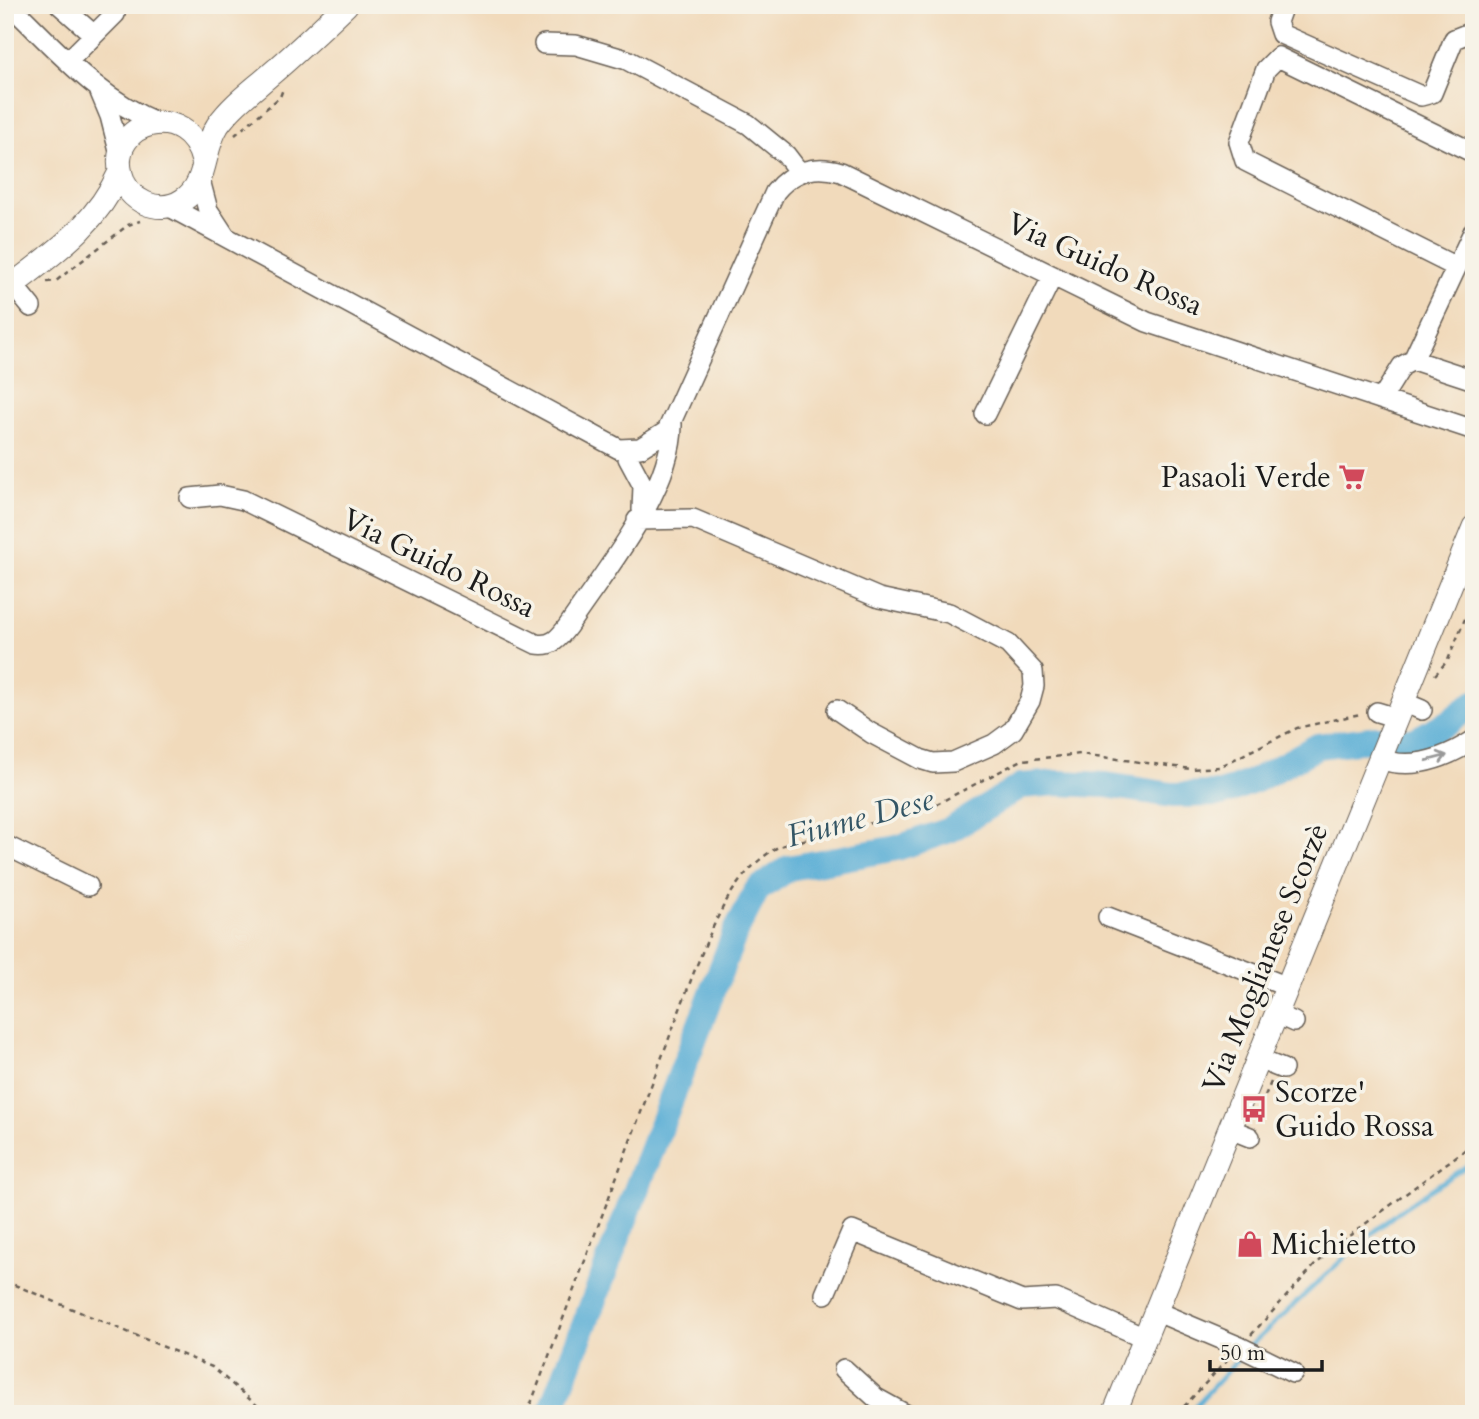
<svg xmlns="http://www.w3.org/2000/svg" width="1479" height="1419" font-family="Cardo,serif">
<rect width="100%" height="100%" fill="#f7f3e8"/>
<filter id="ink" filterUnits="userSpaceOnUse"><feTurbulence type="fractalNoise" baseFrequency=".0143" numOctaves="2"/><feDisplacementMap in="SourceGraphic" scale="14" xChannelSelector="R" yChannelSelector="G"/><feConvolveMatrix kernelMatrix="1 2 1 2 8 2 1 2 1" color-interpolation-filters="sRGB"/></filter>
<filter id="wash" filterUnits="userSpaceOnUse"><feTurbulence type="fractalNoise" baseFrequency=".00686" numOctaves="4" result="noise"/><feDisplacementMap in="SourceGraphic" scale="28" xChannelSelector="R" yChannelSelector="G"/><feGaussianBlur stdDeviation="1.57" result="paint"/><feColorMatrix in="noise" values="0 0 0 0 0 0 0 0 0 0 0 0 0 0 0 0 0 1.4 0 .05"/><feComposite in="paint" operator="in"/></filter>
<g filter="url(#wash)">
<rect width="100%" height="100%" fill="#f1dabb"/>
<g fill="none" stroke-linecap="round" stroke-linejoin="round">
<path stroke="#59add5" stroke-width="4.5" d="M1251 1345 1359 1244 1403 1208 1474 1161
M1188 1414 1243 1354"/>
<path stroke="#59add5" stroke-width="26" d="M550 1414 735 933 757 890 789 868 897 848 950 830 1021 786 1058 783 1106 785 1172 795 1221 794 1256 780 1318 746 1378 738 1414 741 1449 722 1474 703"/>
</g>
</g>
<g filter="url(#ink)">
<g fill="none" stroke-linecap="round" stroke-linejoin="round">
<defs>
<path id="minor" d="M10 5C56 49 98 99 158 123
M60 5 94 35
M1283 5 1277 22 1281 34 1421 96 1432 93 1454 39 1474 31
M544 44 576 45 627 60 748 124 786 155 799 172
M68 61 115 14 114 5
M100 92 110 116 120 155
M200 180 208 210 225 236
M168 206 619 449 640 448 667 431 775 192C792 171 815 164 841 172L1147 322 1474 430
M1456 267 1245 161 1239 142 1266 69 1278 57 1474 153
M13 285 31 307
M1413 360 1474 380
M1382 398 1402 366 1413 360 1474 230
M985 414 1052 277
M627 449 628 458 643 486 642 510
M190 498 220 495 243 500 536 644C552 647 559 638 568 626 604 572 673 489 672 424
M637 520 693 519 879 598 949 613 1008 644 1033 671 1034 686 1030 701 1013 730 994 744 953 762 933 763 920 759 871 733 837 710
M1403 702 1422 710
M1377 712 1397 718
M1380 759C1413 771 1446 758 1474 740
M5 845 88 886
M1108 917 1288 987
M1276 1014 1294 1022
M1258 1059 1283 1069
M1230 1129 1250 1137
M825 1294 852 1231 1022 1301 1056 1299 1145 1338
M1155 1311 1240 1347 1293 1373
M844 1369 876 1398 905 1414"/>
<path id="major" d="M203 161C188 99 107 121 121 174 127 201 159 216 183 200 208 184 202 149 218 125 232 105 253 90 271 74 297 52 321 29 346 5
M5 291C52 254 95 227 120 172
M1114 1414 1474 527"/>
</defs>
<use href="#minor" stroke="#675e54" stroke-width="22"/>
<use href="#major" stroke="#675e54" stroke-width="25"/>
<path stroke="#675e54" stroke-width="2.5" stroke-dasharray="5 5" stroke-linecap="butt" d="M235 135 280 97 283 89
M47 282 56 281 128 225 140 221
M1435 675 1448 660 1474 597
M1261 1105 1271 1082
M5 1281 212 1367 267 1414
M1251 1335 1314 1266 1341 1242 1474 1143
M527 1414 694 972C714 924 732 872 780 846L927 809 1022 760 1081 754 1191 769 1219 767 1297 728 1360 714
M1177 1414 1227 1360"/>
<use href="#minor" stroke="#fff" stroke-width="19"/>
<use href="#major" stroke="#fff" stroke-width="23"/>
</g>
<defs><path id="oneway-shaft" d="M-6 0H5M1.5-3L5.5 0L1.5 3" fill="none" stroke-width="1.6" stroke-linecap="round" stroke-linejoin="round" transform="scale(1.75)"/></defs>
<use stroke="#999" href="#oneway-shaft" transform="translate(1437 758) rotate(-15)"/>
</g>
<defs>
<symbol id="supermarket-bare" viewBox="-9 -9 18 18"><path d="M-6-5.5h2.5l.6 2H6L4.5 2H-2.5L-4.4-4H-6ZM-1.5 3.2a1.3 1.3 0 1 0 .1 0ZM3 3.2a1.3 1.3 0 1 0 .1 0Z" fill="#d1495b" stroke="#f7f3e8" stroke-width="2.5" paint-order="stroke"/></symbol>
<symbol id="bus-bare" viewBox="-9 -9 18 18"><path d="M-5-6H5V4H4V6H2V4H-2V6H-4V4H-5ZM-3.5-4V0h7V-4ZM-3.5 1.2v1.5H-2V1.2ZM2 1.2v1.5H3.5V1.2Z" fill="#d1495b" stroke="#f7f3e8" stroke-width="2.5" paint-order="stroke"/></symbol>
<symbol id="shop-bare" viewBox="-9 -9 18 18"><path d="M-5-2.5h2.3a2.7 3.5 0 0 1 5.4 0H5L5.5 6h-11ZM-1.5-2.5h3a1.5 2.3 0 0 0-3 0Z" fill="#d1495b" stroke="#f7f3e8" stroke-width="2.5" paint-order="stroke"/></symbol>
</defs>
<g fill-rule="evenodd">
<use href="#supermarket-bare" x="1333" y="458" width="38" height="38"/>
<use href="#bus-bare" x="1235" y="1090" width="38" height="38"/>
<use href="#shop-bare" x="1231" y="1225" width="38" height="38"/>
</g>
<g text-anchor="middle" stroke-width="7" stroke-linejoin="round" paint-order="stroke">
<g font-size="30" fill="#1c1c1c" stroke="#f7f3e8">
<text transform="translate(1105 264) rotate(24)" y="10">Via Guido Rossa</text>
<text transform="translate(439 563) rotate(26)" y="10">Via Guido Rossa</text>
<text transform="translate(1265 958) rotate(-68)" y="10">Via Moglianese Scorzè</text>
</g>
<g font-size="30" fill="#1c1c1c" stroke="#f7f3e8" text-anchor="start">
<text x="1331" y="487" text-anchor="end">Pasaoli Verde</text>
<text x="1275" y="1102">Scorze'<tspan x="1275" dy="34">Guido Rossa</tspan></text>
<text x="1271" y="1254">Michieletto</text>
</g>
<g font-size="32" font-style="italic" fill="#345666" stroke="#f7f3e8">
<text transform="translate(860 817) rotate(-15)" y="11">Fiume Dese</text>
</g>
</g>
<rect width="1479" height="1419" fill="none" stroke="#f7f3e8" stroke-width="28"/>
<path d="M1210 1360v10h112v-10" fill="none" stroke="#1c1c1c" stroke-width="3.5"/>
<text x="1220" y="1360" font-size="21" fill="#1c1c1c" stroke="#f7f3e8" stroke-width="5" paint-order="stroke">50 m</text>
</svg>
